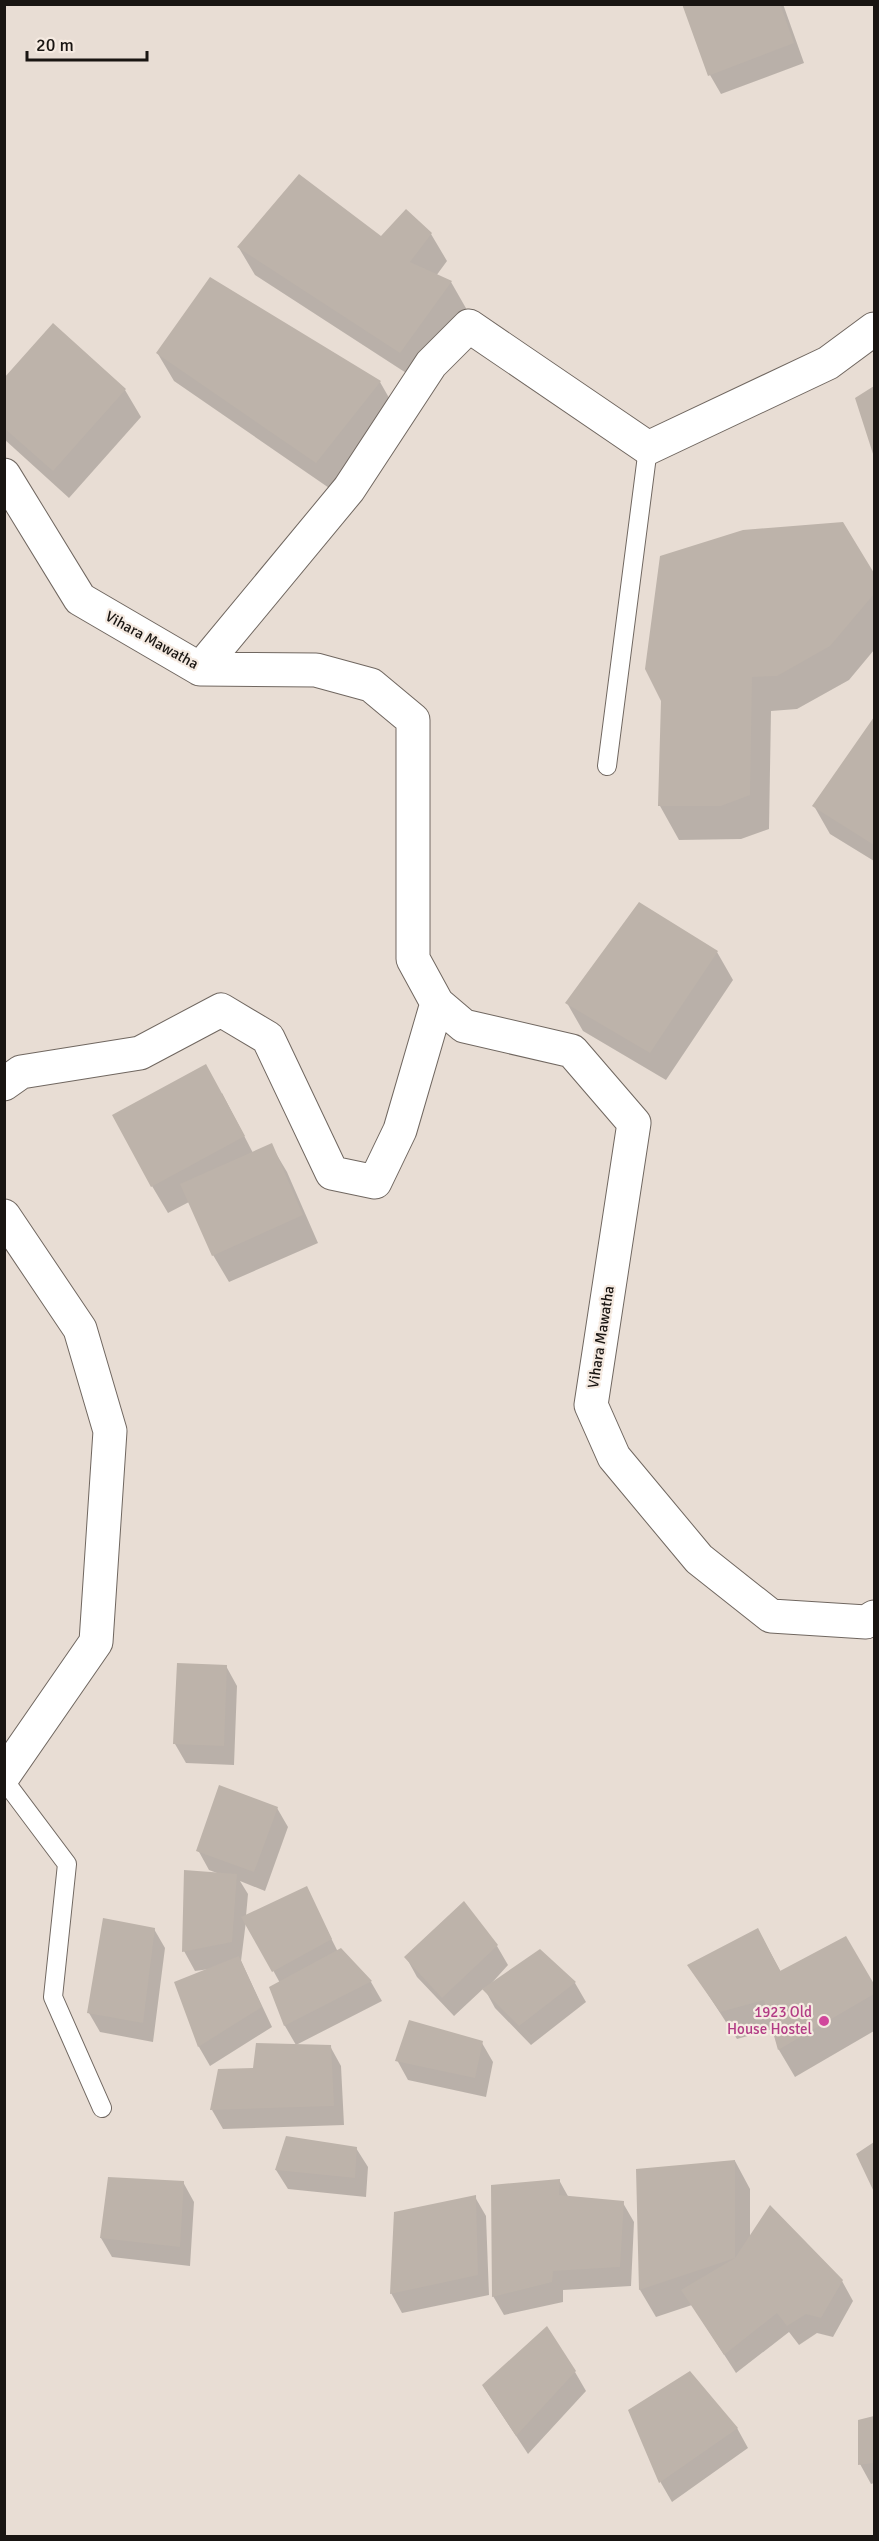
<svg xmlns="http://www.w3.org/2000/svg" width="879" height="2541" font-family="Signika,sans-serif">
<rect width="100%" height="100%" fill="#e8ddd4"/>
<path fill="#0003" d="M783 4 804 63 721 94 710 75 683 5Z
M431 234 447 261 436 276 451 282 467 310 417 380 255 275 239 248Z
M211 279 380 382 396 410 332 490 174 381 158 354Z
M4 380 125 390 141 417 69 498 4 439Z
M874 387V454L857 399Z
M842 524 874 575V650L849 680 797 709 771 711 769 829 741 839 679 840 660 806 662 701Z
M874 720V861L830 834 814 806Z
M717 952 733 980 666 1080 583 1031 567 1003Z
M222 1093 253 1153 271 1145 287 1172 318 1243 229 1282 213 1255 189 1202 168 1213 152 1186Z
M226 1666 237 1686 234 1765 186 1763 175 1744Z
M277 1808 288 1827 265 1891 240 1881 248 1894 246 1916 306 1888 338 1952 341 1950 371 1982 382 2001 296 2045 285 2026 271 1987 280 1983 246 1921 241 1961 272 2027 210 2066 199 2047 176 1983 210 1969 195 1971 184 1951 217 1873 209 1870 198 1850Z
M154 1929 165 1948 153 2042 100 2032 89 2013Z
M758 1930 781 1972 845 1938 874 1987V2031L795 2077 779 2050 773 2029 737 2039 689 1965Z
M497 1946 508 1965 489 1986 575 1983 586 2002 531 2045 495 2008 484 1988 454 2016 417 1977 406 1957Z
M482 2043 493 2062 486 2097 408 2080 397 2060Z
M330 2046 341 2066 344 2125 223 2129 212 2110Z
M874 2144V2188L858 2155Z
M356 2148 368 2167 366 2197 288 2189 276 2170Z
M735 2161 750 2189V2237L842 2281 853 2301 833 2337 817 2333 799 2345 789 2332 736 2373 692 2305 656 2317 640 2290 637 2171Z
M559 2180 569 2198 623 2203 634 2222 631 2286 563 2290V2302L504 2315 493 2296Z
M183 2182 194 2202 190 2266 112 2257 101 2238Z
M475 2197 486 2216 489 2295 402 2313 391 2293Z
M575 2372 586 2391 528 2454 483 2386Z
M630 2411 737 2428 748 2448 672 2502 661 2483Z
M874 2418V2483L871 2484 860 2464V2421Z"/>
<path fill="#bdb3aa" d="M682 4H780L794 43 708 76Z
M299 174 381 236 406 209 432 233 410 262 452 281 400 353 237 247Z
M210 277 381 381 316 463 156 353Z
M53 323 126 389 53 471 4 428V378Z
M874 386V457L855 398Z
M843 522 874 573V594L830 646 777 676 752 677 750 795 721 806H658L661 701 645 669 660 556 743 530Z
M874 717V845L812 806Z
M639 902 718 951 650 1053 565 1003Z
M206 1064 245 1136 151 1187 112 1115Z
M272 1143 303 1215 212 1256 180 1184Z
M177 1663 227 1665 224 1746 173 1744Z
M219 1785 278 1807 254 1872 196 1851Z
M184 1870 237 1874 232 1942 182 1952Z
M307 1886 332 1939 272 1972 241 1917Z
M464 1901 498 1945 442 1998 404 1957Z
M103 1918 155 1928 143 2023 87 2013Z
M758 1928 780 1971 846 1936 874 1984V1994L778 2050 764 2000 720 2012 687 1965Z
M341 1948 372 1981 284 2026 269 1987Z
M540 1949 576 1982 519 2026 482 1989Z
M239 1956 262 2007 198 2047 174 1982Z
M409 2020 483 2041 475 2078 395 2061Z
M256 2043 331 2045 334 2106 210 2110 218 2069 253 2068Z
M286 2136 357 2147 355 2178 275 2170Z
M874 2142V2192L856 2154Z
M735 2160V2258L770 2205 843 2280 821 2318 806 2314 787 2326 777 2313 724 2355 681 2290 735 2258 639 2290 636 2169Z
M108 2177 184 2181 180 2247 100 2238Z
M560 2179 559 2195 624 2201 620 2267 553 2271 552 2282 492 2297 491 2185Z
M476 2195 478 2275 390 2294 394 2212Z
M547 2326 576 2371 516 2436 482 2385Z
M690 2371 738 2428 659 2483 628 2410Z
M874 2416V2463L858 2465V2420Z"/>
<g fill="none" stroke-linecap="round" stroke-linejoin="round">
<defs>
<path id="lane" d="M607 766 648 448
M4 1780 67 1864 53 1997 102 2108"/>
<path id="street" d="M4 475 80 599 200 669 316 670 371 685 413 720V959L437 1003 464 1026 572 1051 634 1123 591 1405 614 1457 699 1559 771 1616 866 1622 874 1617
M200 669 349 489 431 364 469 326 648 448 828 363 874 329
M4 1084 21 1072 140 1053 221 1010 268 1038 332 1173 375 1182 400 1130 437 1003
M4 1216 80 1329 110 1431 96 1642 4 1775"/>
</defs>
<use href="#lane" stroke="#706760" stroke-width="20"/>
<use href="#street" stroke="#706760" stroke-width="35"/>
<use href="#lane" stroke="#fff" stroke-width="18"/>
<use href="#street" stroke="#fff" stroke-width="33"/>
</g>
<circle fill="#d1479c" stroke="#f5eae1" stroke-width="2" cx="824" cy="2021" r="6"/>
<g text-anchor="middle" stroke-width="4.5" stroke-linejoin="round" paint-order="stroke">
<g font-size="15" fill="#191512" stroke="#f5eae1">
<text transform="translate(152 640) rotate(29)" y="5">Vihara Mawatha</text>
<text transform="translate(601 1337) rotate(-81)" y="5">Vihara Mawatha</text>
</g>
<g font-size="15" fill="#b23c85" stroke="#f5eae1" text-anchor="end">
<text x="812" y="2017">1923 Old<tspan x="812" dy="17">House Hostel</tspan></text>
</g>
</g>
<rect width="879" height="2541" fill="none" stroke="#191512" stroke-width="12"/>
<path d="M27 51v9h120v-9" fill="none" stroke="#191512" stroke-width="3"/>
<text x="36" y="51" font-size="18" fill="#191512" stroke="#f5eae1" stroke-width="4.5" paint-order="stroke">20 m</text>
</svg>
